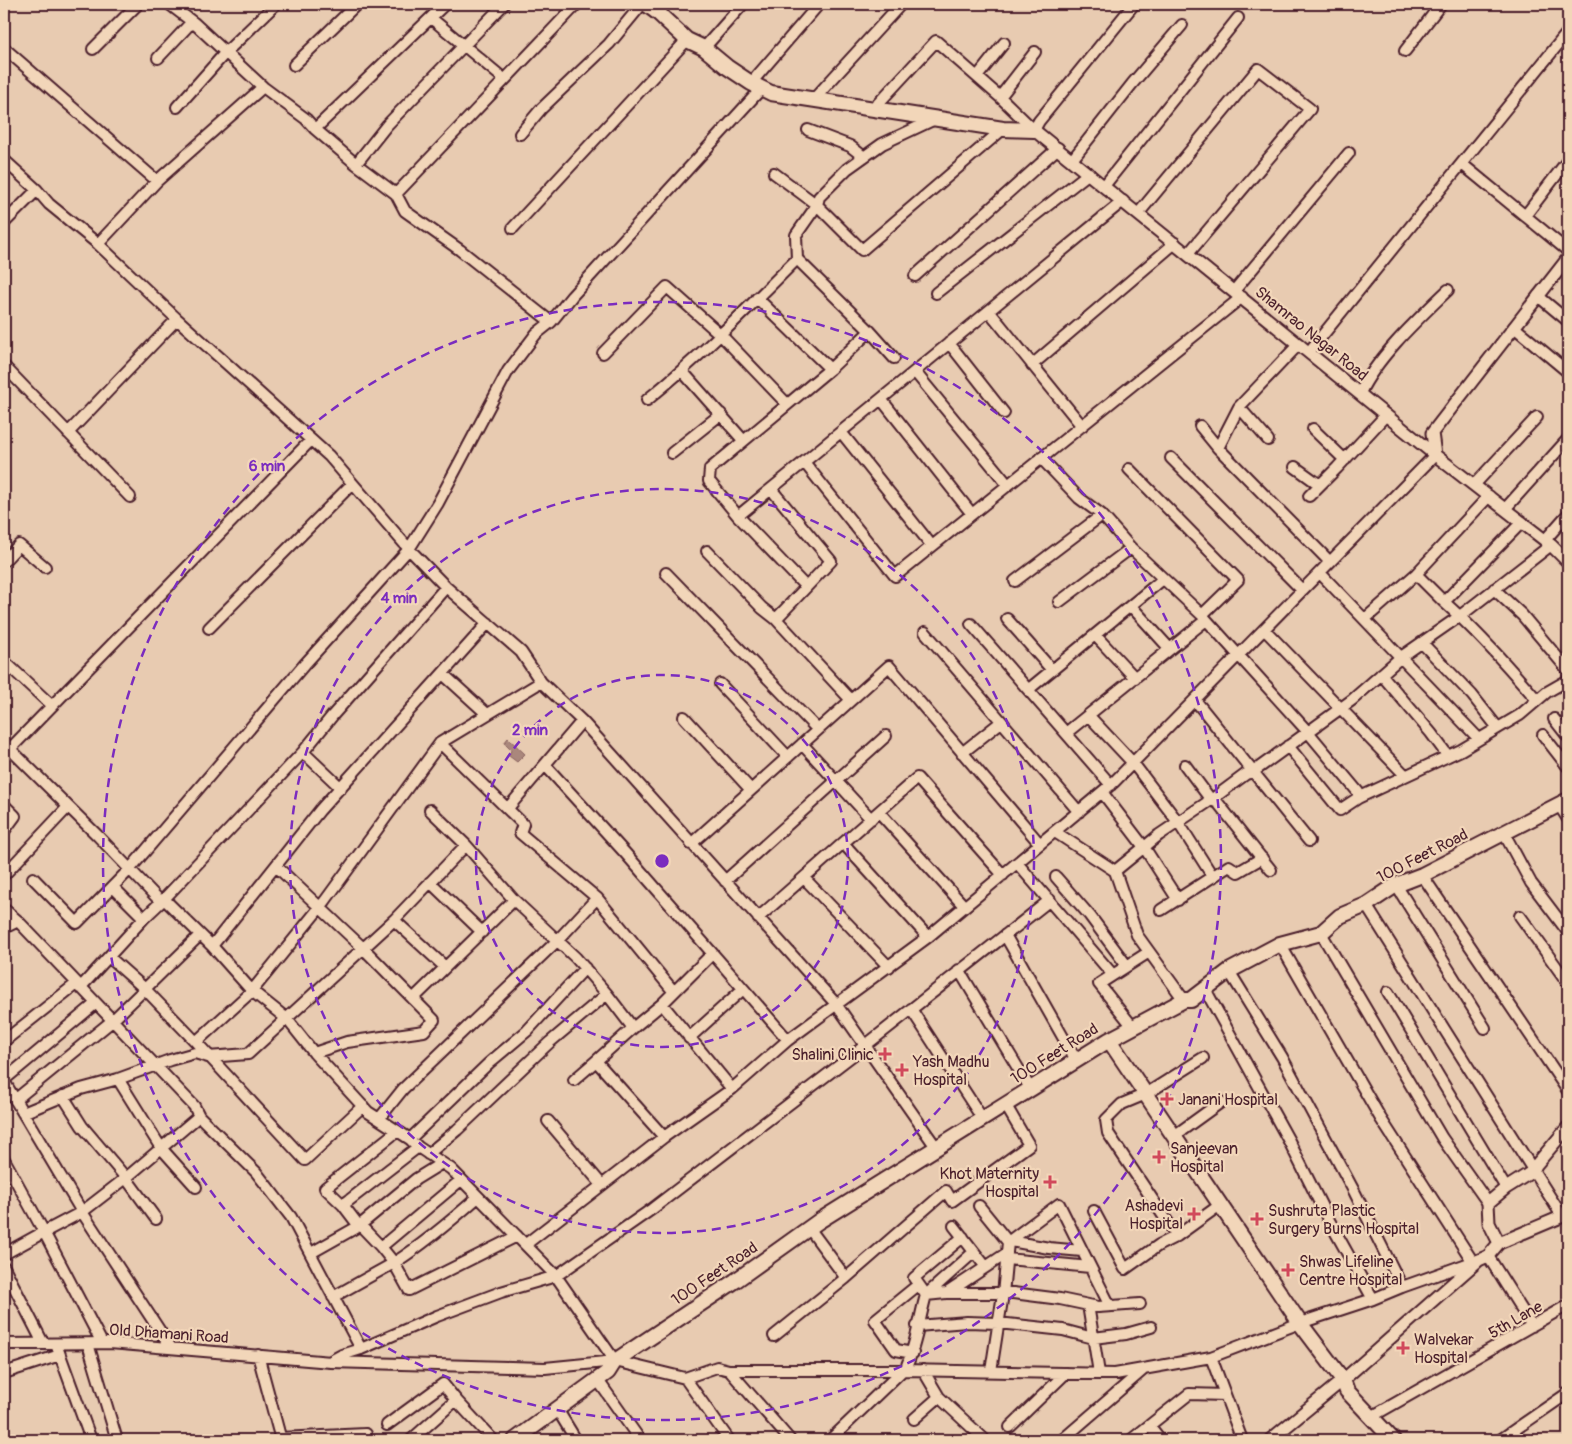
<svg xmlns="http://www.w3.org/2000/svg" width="1572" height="1444" font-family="Pangolin,sans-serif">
<rect width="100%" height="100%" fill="#e8cbb1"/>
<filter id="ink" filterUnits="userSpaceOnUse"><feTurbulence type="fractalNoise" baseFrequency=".02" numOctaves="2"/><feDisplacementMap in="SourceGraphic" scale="10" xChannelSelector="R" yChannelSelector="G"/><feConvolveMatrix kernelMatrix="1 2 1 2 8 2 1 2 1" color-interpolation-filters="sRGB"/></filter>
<g filter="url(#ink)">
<path fill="#aa877b" stroke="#845d5b" d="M508 738 525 754 517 762 509 756 511 750 504 743Z"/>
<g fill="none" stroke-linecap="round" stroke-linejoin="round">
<defs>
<path id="minor" d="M169 4 194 23 263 87 306 119 315 129 356 164 396 194 405 211 460 250 551 322 572 296 762 88
M658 13 666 4
M431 18 504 79
M4 48 157 181
M704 48 743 4
M93 49 138 4
M1405 51 1441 4
M158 58 188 26 194 23
M294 65 357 4
M977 77 1004 43
M751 83 819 4
M1000 97 1035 52
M813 100 901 4
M177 107 226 52 276 4
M873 109 936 41 1000 97 1034 130 1039 121 1134 4
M315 129 445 4
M808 130 850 146 864 157
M520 134 541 109 609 44 642 4
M4 160 37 190 49 204 98 244 177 319 329 456 409 549 446 587 521 652 541 682 582 721 836 1004 936 1147
M1072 160 1132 84 1182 25
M356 164 387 125 504 4
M1462 164 1568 251
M774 173 817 205 862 250 1003 129
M1104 186 1238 18
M396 194 577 4
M1138 214 1258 69 1310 109 1188 254
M1525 216 1568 160
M4 223 37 190
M513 228 687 40
M98 244 157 181 263 87
M915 276 1058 148
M1234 291 1349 153
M936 293 1089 173
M1538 296 1568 321
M757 298 830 369
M989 311 1082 426
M1514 327 1568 372
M949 343 1004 413
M1309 352 1568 32
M603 353 667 287 721 335 787 404
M894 358 870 331 797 259 796 235 817 205 819 197 847 169 882 144 935 119
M1032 365 1175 243
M4 366 130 497
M682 371 743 440
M915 372 1008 485
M1360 393C1378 356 1418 319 1448 290
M881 399 972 514
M647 400C700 357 748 308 797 259
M1200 426 1218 448 1330 562
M1313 429 1345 460
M841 432 932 546
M68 433 177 319
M1268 440 1239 407 1299 344
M1218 448 1239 407
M672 453 721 414
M1041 458 1079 498 1102 515
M1171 458 1302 590
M804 462 895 576 1242 297
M1295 467 1320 485
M1129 469 1238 580 1202 615
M1474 485 1537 417
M771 489 831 561 776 619
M1309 496 1337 468 1386 415
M1505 509 1568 439
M738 516 1123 201
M1522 522 1444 602C1478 632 1508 666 1537 700
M1545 540 1568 514
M707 551 762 608 776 619 851 700
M4 561 19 545 45 567
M666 573 818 730
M1320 573 1479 739
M1416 574 1444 602
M1015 581 1102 515 1131 548 1202 615 1308 732 1358 792V798L1340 810 1288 746
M806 587 738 516 709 481 710 469 830 369 870 331
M1494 589 1522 615 1568 670
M1059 602 1131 548
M1131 606 1170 649
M1007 619 1052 670
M1365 619 1416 574 1489 496
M971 624 1111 785
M209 628 352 484
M1264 629 1405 775
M925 632 1079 812
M1095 635 1135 678
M1422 643 1472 695 1498 728
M4 661 52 706
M443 674 487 714
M1381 674 1431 733 1448 756
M720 684 788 757
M1029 689 1163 579
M1195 700 1309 841
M1088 715 1133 763 1178 822 1213 877
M684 717 751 790
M1554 719 1568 737
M1066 733 1206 620
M1543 735 1568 767
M4 743 98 836 161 902
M440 743 523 824 520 833 597 898 674 992
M802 744 871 819
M10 749 311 440
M303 752 341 788
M962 753 1001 722
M545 765 626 854 788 1040
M1185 765 1211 800 1218 803 1271 870
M1102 792 1144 847 1178 900
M1358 798 1461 750 1520 715 1547 692 1568 680
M4 805 15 816 4 831
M1559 805 1568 819
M508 808 582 721
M879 812 964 906
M1055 832 1115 871 1137 935 1184 1000
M1504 833 1531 883 1568 932
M843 843 928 937
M691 844 889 666 1040 844
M1017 863 1113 975 1149 952
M276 866 363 948 434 1020 424 1031 347 1042 314 1053
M1115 871 1159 835 1211 800 1246 774 1253 772 1352 700 1401 657 1460 616 1551 545
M4 875 68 807
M1422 875 1568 1091
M1056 877 1090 916 1127 966
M33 878 77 923 130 869 304 665 409 549 438 503 508 371 536 334 551 322
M804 878 889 967
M725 881 886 736
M430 882 482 932
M1396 885 1485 1028
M113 887 144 918
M164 899 212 946 252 991 287 1019 314 1053 368 1112 410 1139 418 1147 451 1169 556 1276 615 1361
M514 900 576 958 607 994 633 1028
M1366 905 1562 1216
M4 909 18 921 194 1106 199 1116 256 1172 291 1217 361 1349
M1161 910 1229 866 1238 872 1262 858
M1520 916 1568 983
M758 918 917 778 1003 875
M394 920 445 967
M4 928 18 921
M1321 933 1442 1138 1488 1203
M1005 935 1076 1060
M1280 944 1381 1119 1473 1262
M212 946 320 810 488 623
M109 957 145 989 196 1042
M959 970 1030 1088
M1229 971 1282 1057 1355 1193 1402 1287
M1113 975 1099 984 1133 1027
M80 988 144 918 164 899 303 752 333 715 446 587
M1205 989 1289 1141 1326 1215 1373 1299
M1388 992 1506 1188
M413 999 514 900 466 845 430 810
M662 1004 712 954
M911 1009 982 1118
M689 1038 743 989
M4 1041 76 984
M118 1079 161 1148 196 1187
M4 1080 95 1004
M574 1080 596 1061
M4 1081 82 1212 44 1232 102 1343
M63 1096 82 1126 126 1178 156 1219
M15 1100 112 1021 200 935
M363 1106 305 1160 196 1042 252 991 325 901 440 743 541 682
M23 1113 81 1089 118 1079 170 1060 195 1053 208 1057 248 1054 394 920 466 845
M379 1119 403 1089 558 940 597 898
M548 1121 602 1185
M396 1132 325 1188 343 1205 418 1147
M1174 1136 1221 1102
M664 1137 596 1061 633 1028 662 1004 732 1089
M410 1139 489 1063 527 1031 585 968
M428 1154 457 1130 550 1042 607 994
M4 1159 44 1232 4 1254
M478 1197C451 1221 424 1244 394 1263L409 1290 517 1236
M343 1205 359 1226 416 1179 442 1163
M979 1206 1008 1242 1003 1294 991 1371
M1094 1211 1125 1269 1159 1245 1177 1236 1220 1205
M360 1225 381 1247 461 1180
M954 1226 986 1267
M809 1228 846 1278
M1177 1236 1108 1133 1106 1120 1122 1104 1146 1094 1203 1058
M963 1237 914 1278 926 1295 974 1252
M1010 1241 1049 1248 1082 1251
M1008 1242 1059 1204 1110 1306
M526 1244 664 1137 732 1089 788 1040 928 937 1114 782 1435 455
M311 1253 359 1226
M1488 1256 1532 1326
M1007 1259 1090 1267
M4 1267 43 1343
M947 1293 1007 1253
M333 1297 394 1263 381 1247
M1088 1305 1099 1373
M917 1326 967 1322 998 1323 1063 1330 1093 1338 1126 1334 1151 1327
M774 1336 846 1278 946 1191 952 1201 1029 1145 1005 1104
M4 1344 110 1343 331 1362 545 1368 615 1361 685 1378 717 1367 729 1370H903L1115 1374 1211 1357 1300 1323 1373 1299 1402 1287 1478 1260
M56 1344 91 1440
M88 1344 117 1440
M171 1348 82 1212 126 1178 199 1116
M913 1353 896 1350 875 1320 918 1285
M258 1355 281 1440
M1211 1357 1242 1440
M331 1361 342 1355 361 1349 437 1316 501 1292 556 1276 652 1209 866 1045 1050 900
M729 1370 790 1440
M905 1370C916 1346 919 1320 926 1295L946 1293H1013L1060 1299 1098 1307 1140 1304
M923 1370 939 1397 984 1439
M4 1373 60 1355
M685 1378 729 1440
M597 1379 640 1440
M557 1409 576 1440
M1371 1417 1568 1305
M914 1419 939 1397
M387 1425 443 1384 456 1400
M1149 1426 1160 1440
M1010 1427 1066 1373
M280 1438 366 1434
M411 1440 456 1400 493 1440
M830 1440 903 1370
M1062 1440 1143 1370
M1131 1440 1189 1394 1225 1395
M1500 1440 1568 1393"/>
<path id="tertiary" d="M1034 130 1435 455 1551 545 1568 562
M1435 455 1432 433 1568 258
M1499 1243 1489 1223 1488 1203 1506 1188 1533 1171 1536 1165 1568 1127
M1270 1440 1343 1380 1479 1260 1488 1256 1499 1243 1568 1214"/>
<path id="secondary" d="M646 4 658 13 687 40 704 48 727 67 751 83 771 93 1003 129 1034 130
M1109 1040 1300 1323 1343 1380 1347 1391 1393 1440
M515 1440 608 1372 615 1361 735 1281 819 1221 1109 1040 1184 1000H1191L1229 971 1280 944 1321 933 1340 916 1366 905 1396 885 1422 875 1568 800"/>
</defs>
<use href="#minor" stroke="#4a1f2b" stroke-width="14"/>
<use href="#tertiary" stroke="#4a1f2b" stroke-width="15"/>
<use href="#secondary" stroke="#4a1f2b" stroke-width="18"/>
<use href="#minor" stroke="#f2d6b9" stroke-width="10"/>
<use href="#tertiary" stroke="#f2d6b9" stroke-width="11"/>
<use href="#secondary" stroke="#f2d6b9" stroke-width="14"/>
</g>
</g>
<g fill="none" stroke="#7b2cbf" stroke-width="2.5" stroke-dasharray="9 6">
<circle cx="662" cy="861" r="186"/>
<circle cx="662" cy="861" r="372"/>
<circle cx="662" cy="861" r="559"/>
</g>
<g fill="#d1495b" stroke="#f2d6b9" stroke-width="2">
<path d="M882.5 1046.5h5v5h5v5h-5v5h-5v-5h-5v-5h5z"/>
<path d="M899.5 1062.5h5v5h5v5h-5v5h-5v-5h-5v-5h5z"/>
<path d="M1164.5 1091.5h5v5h5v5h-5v5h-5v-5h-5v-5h5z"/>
<path d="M1156.5 1149.5h5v5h5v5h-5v5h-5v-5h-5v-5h5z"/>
<path d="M1047.5 1174.5h5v5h5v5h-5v5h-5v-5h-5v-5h5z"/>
<path d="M1191.5 1206.5h5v5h5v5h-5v5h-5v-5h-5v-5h5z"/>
<path d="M1254.5 1211.5h5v5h5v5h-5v5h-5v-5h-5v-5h5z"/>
<path d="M1285.5 1262.5h5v5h5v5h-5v5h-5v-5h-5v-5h5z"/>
<path d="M1400.5 1340.5h5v5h5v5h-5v5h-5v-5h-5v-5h5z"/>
</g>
<g text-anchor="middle" stroke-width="4.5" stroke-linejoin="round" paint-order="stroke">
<g font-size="16" fill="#4a1f2b" stroke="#f2d6b9">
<text transform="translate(1312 333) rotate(39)" y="6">Shamrao Nagar Road</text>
<text transform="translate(1422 855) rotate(-27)" y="6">100 Feet Road</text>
<text transform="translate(1054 1053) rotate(-32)" y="6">100 Feet Road</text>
<text transform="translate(714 1273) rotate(-34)" y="6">100 Feet Road</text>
<text transform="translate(1515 1319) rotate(-30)" y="6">5th Lane</text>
<text transform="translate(169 1333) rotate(4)" y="6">Old Dhamani Road</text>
</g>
<g font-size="16" fill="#4a1f2b" stroke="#f2d6b9" text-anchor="start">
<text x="874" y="1060" text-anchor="end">Shalini Clinic</text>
<text x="913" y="1067">Yash Madhu<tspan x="913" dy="18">Hospital</tspan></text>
<text x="1178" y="1105">Janani Hospital</text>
<text x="1170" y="1154">Sanjeevan<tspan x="1170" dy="18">Hospital</tspan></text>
<text x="1039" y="1179" text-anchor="end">Khot Maternity<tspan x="1039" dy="18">Hospital</tspan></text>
<text x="1183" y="1211" text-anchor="end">Ashadevi<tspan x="1183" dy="18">Hospital</tspan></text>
<text x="1268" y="1216">Sushruta Plastic<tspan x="1268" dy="18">Surgery Burns Hospital</tspan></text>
<text x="1299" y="1267">Shwas Lifeline<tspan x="1299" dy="18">Centre Hospital</tspan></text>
<text x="1414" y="1345">Walvekar<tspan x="1414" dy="18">Hospital</tspan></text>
</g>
</g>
<circle cx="662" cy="861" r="8" fill="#7b2cbf" stroke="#f2d6b9" stroke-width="2.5"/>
<g font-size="15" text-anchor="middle" font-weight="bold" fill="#7b2cbf" stroke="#f2d6b9" stroke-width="4.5" stroke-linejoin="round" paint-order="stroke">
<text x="267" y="471">6 min</text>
<text x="399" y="603">4 min</text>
<text x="530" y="735">2 min</text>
</g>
<rect width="1572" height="1444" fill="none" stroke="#f2d6b9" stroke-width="20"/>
<rect x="10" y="10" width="1552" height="1424" fill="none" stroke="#4a1f2b" stroke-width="2" filter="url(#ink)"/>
</svg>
